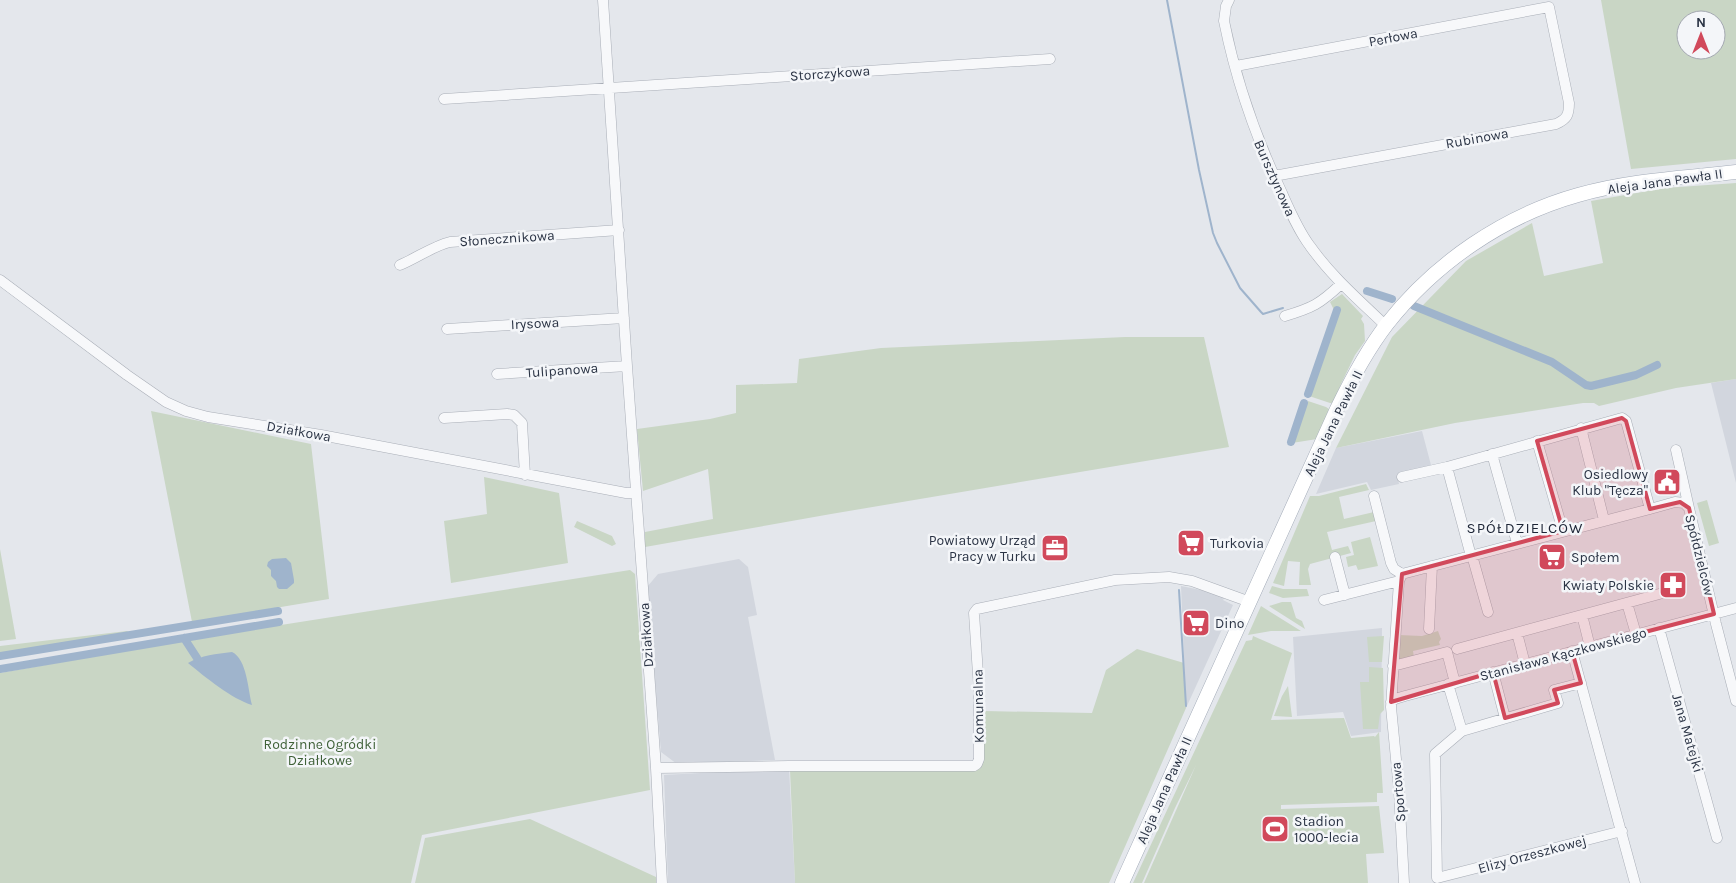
<svg xmlns="http://www.w3.org/2000/svg" width="1736" height="883" font-family="Karla,sans-serif">
<rect width="100%" height="100%" fill="#e4e7ec"/>
<path fill="#d2d6de" d="M1736 379V483L1711 383Z
M1422 431 1431 465 1397 475 1399 484 1371 490 1367 482 1316 494 1336 448Z
M739 559 748 567 757 615 748 617 775 760 677 764 661 752 647 587 658 574Z
M1181 586 1226 595 1223 600 1233 605 1186 708Z
M1382 628 1381 732 1351 736 1343 712 1297 716 1293 637Z
M789 768 795 883H668L664 775Z"/>
<path fill="#c9d6c5" fill-rule="evenodd" d="M1601 0H1736V159L1631 169ZM1686 20H1716V50H1686Z
M1736 183V379L1676 388 1599 406 1594 403H1583L1455 423 1336 448 1392 337 1466 261 1532 223 1544 276 1603 263 1591 201 1665 188Z
M1342 294 1363 316 1361 319 1364 324 1365 341 1355 355 1341 384 1333 403H1330L1309 396 1334 317V310L1330 302Z
M1125 337H1204L1229 447 831 514 645 547V532L713 519 708 469 643 491 637 429 710 419 736 413V385L797 383 799 359 881 348Z
M1308 401 1326 407 1329 409 1328 414 1317 439 1292 443Z
M151 411 311 444 329 599 192 622Z
M484 477 559 493 568 563 451 583 444 521 487 514Z
M1366 484 1369 490 1339 497 1344 519 1374 512 1376 521 1327 532 1332 550 1348 546 1351 553 1310 564 1308 569 1311 585H1299L1300 562 1288 561 1284 586 1273 583 1310 496H1319Z
M1707 500 1719 543 1709 546 1697 503Z
M577 521 612 536 616 544 612 546 574 527Z
M1370 537 1378 566 1358 570 1356 565 1348 567 1346 557 1354 555 1351 542Z
M0 549 16 639 0 641Z
M630 570 635 574 650 790 422 835 411 883H0V673L192 639Z
M1272 586 1283 589H1307L1309 596 1283 598 1269 593Z
M1282 602H1291L1296 618 1302 621 1305 629 1269 606Z
M1261 606 1301 631H1271L1248 635Z
M127 631 136 637 0 659V646Z
M1438 631 1441 639 1439 642 1440 645 1413 651 1414 657 1398 661 1399 635 1422 636Z
M1253 636 1292 653 1271 720 1344 718 1351 738 1374 736 1375 737 1379 732 1383 793H1377V802L1281 805V809L1379 806 1384 853 1366 854 1368 883H1144L1196 765 1175 808 1142 883H1133L1246 641 1252 640Z
M1384 636 1382 662H1369L1367 637Z
M1137 649 1184 663 1186 708 1109 883H795L790 770 981 768 984 711 1092 713 1106 670Z
M1369 667 1383 668 1384 710 1380 714 1378 729H1363L1360 682H1369Z
M1288 686 1292 717 1274 716 1282 696Z
M530 819 656 877V883H415L425 838Z"/>
<path fill="#9fb4cc" d="M286 558 291 563 294 580V583L287 589H279L277 587 276 581 271 576V570L267 566 268 562 272 559Z
M232 652C247 659 248 690 252 705 232 699 205 677 188 663 202 655 216 654 232 652Z"/>
<g fill="none" stroke-linecap="round" stroke-linejoin="round">
<path stroke="#9fb4cc" stroke-width="2" d="M1167 0 1199 170 1213 233 1217 243 1240 288 1261 312 1263 314 1283 308
M1179 590 1186 706"/>
<path stroke="#9fb4cc" stroke-width="8" d="M1367 291 1392 299
M1414 306 1552 362 1586 385 1591 386 1636 375 1657 365
M1308 394 1337 310
M1291 442 1304 403
M184 638 197 658
M0 656 278 611
M0 669 279 622"/>
<defs>
<path id="minor" d="M603 0 627 366 656 768 662 883
M1229 0 1226 6 1224 21C1236 81 1256 138 1282 193 1290 211 1298 230 1310 246 1332 277 1359 300 1386 326
M1236 66 1549 7 1569 103C1569 115 1567 119 1556 124L1274 176
M444 99 1050 59
M400 265C417 258 433 246 450 242L619 230
M0 280 127 375 166 402 186 411 208 417 321 435 626 493H636
M1285 316C1312 308 1320 304 1341 284
M447 329 624 318
M497 374 627 366
M444 418 507 414 514 415 522 423 525 475
M1581 428 1604 520
M1537 441 1563 531
M1676 450 1689 508
M1492 454 1517 543
M1447 467 1471 556 1473 559 1488 612
M1402 477 1447 467 1622 418 1626 421 1650 509
M1374 496 1391 563 1394 569 1402 574
M1335 557 1345 595
M1324 600 1399 581
M1627 603 1636 634
M1582 615 1590 647
M1659 628 1717 838
M1429 629 1432 566
M1517 633 1525 664
M1457 649 1663 593
M1572 651 1635 883
M1393 666 1447 652 1455 683
M1493 672 1505 718
M1448 684 1462 731 1435 754 1437 878 1622 831
M1391 702 1395 699 1405 696 1736 608
M1462 731 1558 703 1554 690 1581 683
M656 768 789 766H974L977 764 979 759V690L974 613 977 609 1115 580 1169 577 1192 581 1250 602
M1404 883 1399 790 1391 707 1399 581 1402 574 1650 509 1675 502 1684 503 1689 508 1716 624 1736 701"/>
<path id="major" d="M1122 883 1337 409C1351 380 1367 350 1387 324 1435 263 1503 216 1578 195 1630 180 1684 178 1736 172"/>
</defs>
<use href="#minor" stroke="#a9aeb7" stroke-width="11"/>
<use href="#major" stroke="#a3abb8" stroke-width="15"/>
<use href="#minor" stroke="#f7f8fa" stroke-width="10"/>
<use href="#major" stroke="#fff" stroke-width="14"/>
</g>
<path fill="#d1495b" fill-opacity="0.2" stroke="#d1495b" stroke-width="4" stroke-linejoin="round" d="M1622 418 1626 421 1650 509 1680 502 1689 508 1714 614 1572 651 1581 683 1554 690 1558 703 1505 718 1493 672 1391 702 1402 574 1563 531 1537 441Z"/>
<defs>
<symbol id="civic-square" viewBox="-11 -11 22 22"><rect x="-9" y="-9" width="18" height="18" rx="4" fill="#d1495b" stroke="#f4f6f9"/><path d="M-.6-6.5H3V-4.5H.6V-3L4-1V1h2V6H-6V1h2V-1L-.6-3ZM-1.2 2.5V6h2.4V2.5Z" fill="#fff"/></symbol>
<symbol id="supermarket-square" viewBox="-11 -11 22 22"><rect x="-9" y="-9" width="18" height="18" rx="4" fill="#d1495b" stroke="#f4f6f9"/><path d="M-6-5.5h2.5l.6 2H6L4.5 2H-2.5L-4.4-4H-6ZM-1.5 3.2a1.3 1.3 0 1 0 .1 0ZM3 3.2a1.3 1.3 0 1 0 .1 0Z" fill="#fff"/></symbol>
<symbol id="office-square" viewBox="-11 -11 22 22"><rect x="-9" y="-9" width="18" height="18" rx="4" fill="#d1495b" stroke="#f4f6f9"/><path d="M-6-3h4V-5.5h4V-3h4V5H-6ZM-1-4.5V-3h2v-1.5ZM-6 0V1H6V0Z" fill="#fff"/></symbol>
<symbol id="pharmacy-square" viewBox="-11 -11 22 22"><rect x="-9" y="-9" width="18" height="18" rx="4" fill="#d1495b" stroke="#f4f6f9"/><path d="M-2-6h4v4h4v4h-4v4h-4v-4h-4v-4h4Z" fill="#fff"/></symbol>
<symbol id="stadium-square" viewBox="-11 -11 22 22"><rect x="-9" y="-9" width="18" height="18" rx="4" fill="#d1495b" stroke="#f4f6f9"/><path d="M0-5a6.5 5 0 1 0 0 10a6.5 5 0 1 0 0-10ZM-3.5-1.8h7v3.6h-7Z" fill="#fff"/></symbol>
</defs>
<g fill-rule="evenodd">
<use href="#civic-square" x="1651" y="466" width="32" height="32"/>
<use href="#supermarket-square" x="1175" y="527" width="32" height="32"/>
<use href="#office-square" x="1039" y="532" width="32" height="32"/>
<use href="#supermarket-square" x="1536" y="541" width="32" height="32"/>
<use href="#pharmacy-square" x="1657" y="569" width="32" height="32"/>
<use href="#supermarket-square" x="1180" y="607" width="32" height="32"/>
<use href="#stadium-square" x="1259" y="813" width="32" height="32"/>
</g>
<g text-anchor="middle" stroke-width="5" stroke-linejoin="round" paint-order="stroke">
<g font-size="14" fill="#2b3445" stroke="#f4f6f9">
<text transform="translate(1393 37) rotate(-11)" y="5">Perłowa</text>
<text transform="translate(830 73) rotate(-4)" y="5">Storczykowa</text>
<text transform="translate(1477 138) rotate(-10)" y="5">Rubinowa</text>
<text transform="translate(1275 178) rotate(66)" y="5">Bursztynowa</text>
<text transform="translate(1665 181) rotate(-8)" y="5">Aleja Jana Pawła II</text>
<text transform="translate(507 238) rotate(-4)" y="5">Słonecznikowa</text>
<text transform="translate(535 323) rotate(-3)" y="5">Irysowa</text>
<text transform="translate(562 370) rotate(-4)" y="5">Tulipanowa</text>
<text transform="translate(1333 423) rotate(-64)" y="5">Aleja Jana Pawła II</text>
<text transform="translate(299 431) rotate(10)" y="5">Działkowa</text>
<text transform="translate(1700 555) rotate(76)" y="5">Spółdzielców</text>
<text transform="translate(646 635) rotate(-94)" y="5">Działkowa</text>
<text transform="translate(1563 654) rotate(-15)" y="5">Stanisława Kączkowskiego</text>
<text transform="translate(978 706) rotate(-91)" y="5">Komunalna</text>
<text transform="translate(1688 733) rotate(74)" y="5">Jana Matejki</text>
<text transform="translate(1164 790) rotate(-66)" y="5">Aleja Jana Pawła II</text>
<text transform="translate(1398 792) rotate(-95)" y="5">Sportowa</text>
<text transform="translate(1532 854) rotate(-15)" y="5">Elizy Orzeszkowej</text>
</g>
<g font-size="14" fill="#2b3445" stroke="#f4f6f9" text-anchor="start">
<text x="1648" y="479" text-anchor="end">Osiedlowy<tspan x="1648" dy="16">Klub "Tęcza"</tspan></text>
<text x="1036" y="545" text-anchor="end">Powiatowy Urząd<tspan x="1036" dy="16">Pracy w Turku</tspan></text>
<text x="1210" y="548">Turkovia</text>
<text x="1571" y="562">Społem</text>
<text x="1654" y="590" text-anchor="end">Kwiaty Polskie</text>
<text x="1215" y="628">Dino</text>
<text x="1294" y="826">Stadion<tspan x="1294" dy="16">1000-lecia</tspan></text>
</g>
<g font-size="14" fill="#3f6138" stroke="#f4f6f9">
<text x="320" y="749">Rodzinne Ogródki<tspan x="320" dy="16">Działkowe</tspan></text>
</g>
<g font-size="15" letter-spacing="1" fill="#1d2536" stroke="#f4f6f9">
<text x="1525" y="533">SPÓŁDZIELCÓW</text>
</g>
</g>
<g transform="translate(1701 35)"><circle r="24" fill="#f4f6f9" stroke="#a4a8b1"/>
<path d="M0-4L9 19L0 12L-9 19Z" fill="#d1495b"/>
<text y="-8" font-size="14" font-weight="bold" text-anchor="middle" fill="#2b3445">N</text>
</g>
</svg>
